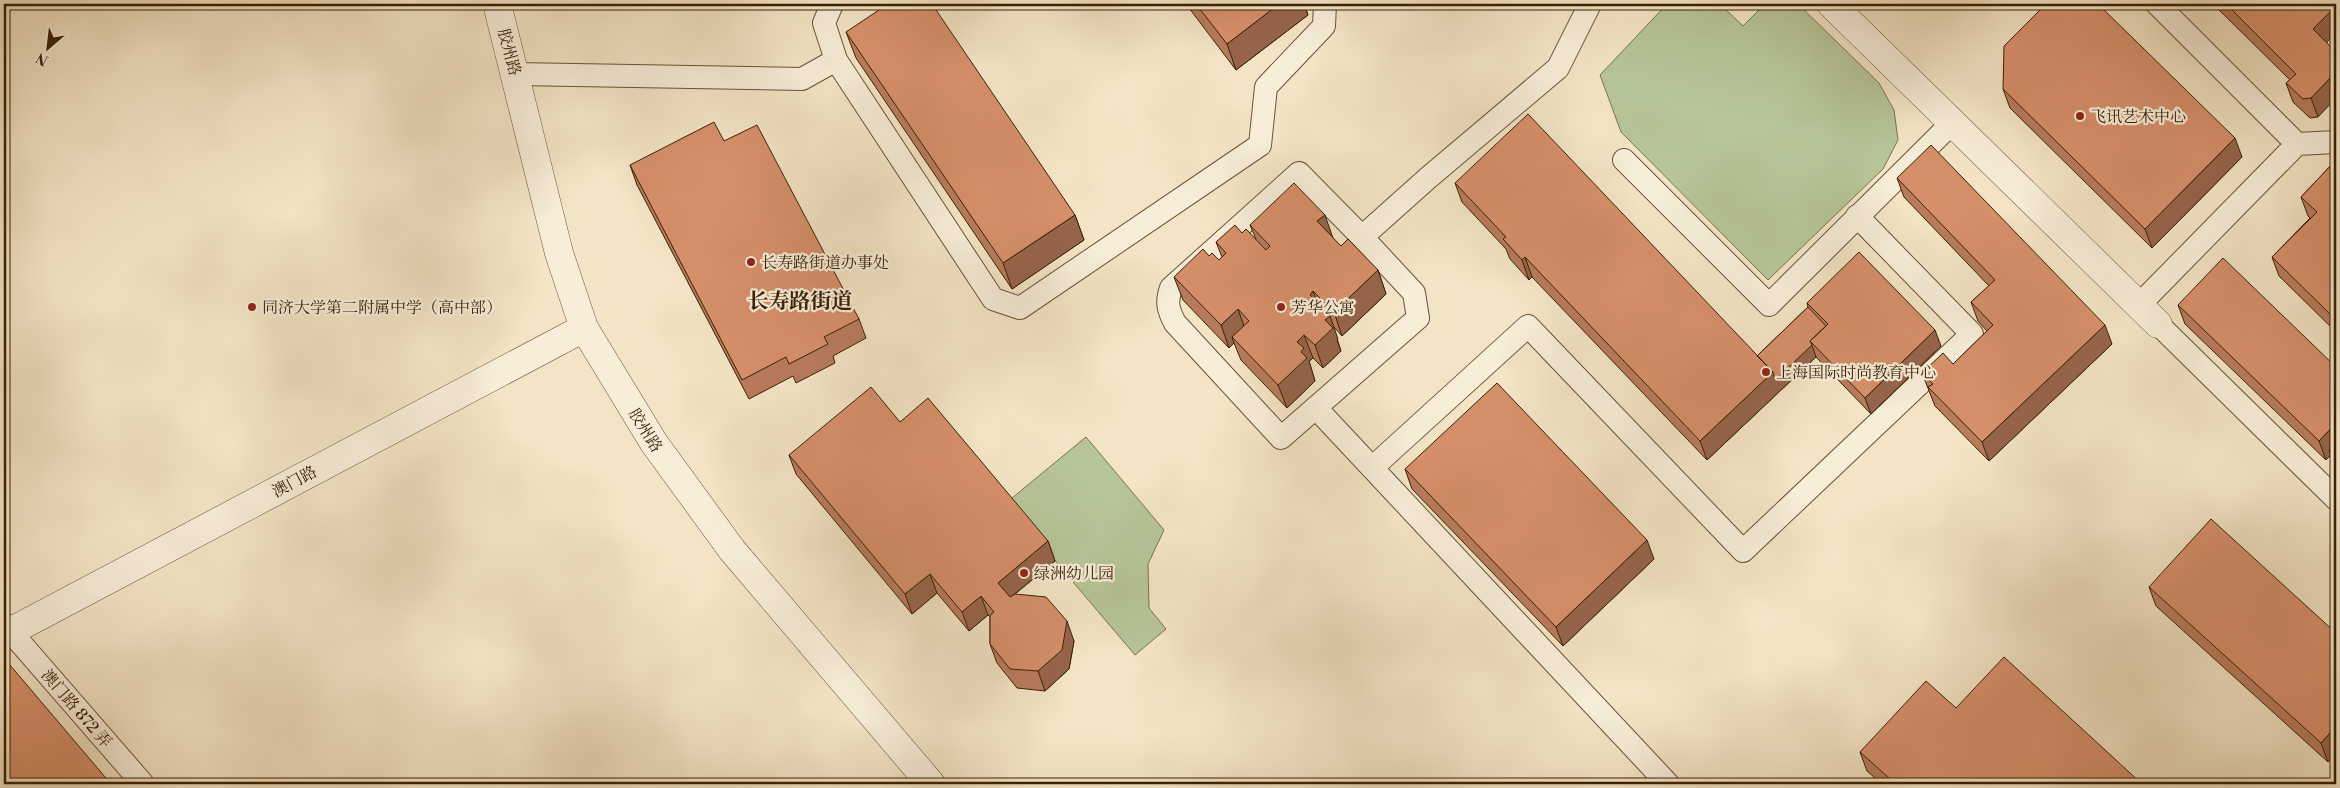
<svg xmlns="http://www.w3.org/2000/svg" width="2340" height="788" font-family="'Libre Bodoni','Noto Serif SC',serif">
<rect width="100%" height="100%" fill="#f3e4c5"/>
<filter id="stains"><feTurbulence type="fractalNoise" baseFrequency=".004" numOctaves="4"/><feColorMatrix values="0 0 0 0 .2 0 0 0 0 .09 0 0 0 0 .02 0 0 0 .5 -.17"/></filter>
<radialGradient id="worn" r=".72"><stop offset=".6" stop-color="#630" stop-opacity="0"/><stop offset="1" stop-color="#630" stop-opacity=".3"/></radialGradient>
<path fill="#b6c598" stroke="#78734e" d="M1667 4H1720L1743 26 1765 4H1798L1879 83 1894 110 1898 140 1883 169 1768 280 1621 132 1600 75Z
M1086 437 1164 530 1148 564 1149 608 1166 629 1135 655 1006 503Z"/>
<g fill="none" stroke-linecap="round" stroke-linejoin="round">
<defs>
<path id="service" d="M832 4 824 23 836 60 993 299 1020 308 1260 145 1266 87 1324 26 1325 4
M516 74 802 79 836 60
M2297 144 2336 142
M1624 160 1769 305 1952 123
M1362 237 1414 293 1418 318 1281 438 1175 323C1168 310 1166 302 1171 288L1299 173 1362 237 1428 178 1558 68 1590 4
M2138 306 2297 144 2157 4
M2158 324 2336 499
M1316 408 1668 784
M1372 468 1528 326 1743 551 1972 334 1857 216
M4 624 143 784"/>
<path id="minor" d="M497 4 559 253 584 328 654 443 732 550 931 784
M1831 4 2158 324
M4 635 584 328"/>
</defs>
<use href="#service" stroke="#685234" stroke-width="24"/>
<use href="#minor" stroke="#685234" stroke-width="29"/>
<use href="#service" stroke="#f7edd9" stroke-width="22"/>
<use href="#minor" stroke="#f7edd9" stroke-width="28"/>
</g>
<path fill="#b87b5c" stroke="#392103" d="M1186 4H1304L1308 15 1236 70Z
M2213 4H2334L2336 33 2327 42 2318 117 2310 118 2293 102 2286 83 2290 80Z
M846 32 1075 215 1084 240 1012 289 856 58Z
M2003 89 2242 157 2152 248 2010 108Z
M724 141 859 319 866 338 833 356 835 363 796 383 793 376 749 399 637 185 630 165Z
M2336 160V332L2279 276 2272 257 2310 218 2308 216 2301 197Z
M1897 178 2112 344 1989 461 1935 406 1922 373 1953 364 1987 331 1978 321 1971 302 1989 286 1904 197Z
M1455 183 1757 356 1808 307 1807 303 1941 346 1871 414 1816 357 1707 460 1532 277 1529 280 1510 259 1506 249 1462 202Z
M1250 225 1333 238 1341 246 1378 270 1386 294 1342 336 1333 326 1341 351 1323 368 1313 358 1309 361 1315 381 1287 408 1241 360 1234 343 1229 348 1183 300 1174 277 1209 256 1219 260 1222 257 1216 242 1242 233 1256 239Z
M2178 305 2336 367V469L2331 455 2326 460 2185 324Z
M900 422 1048 541 1055 561 1015 594 1074 641 1069 669 1045 691 1017 688 997 663 990 644V617L988 615 969 631 937 593 912 614 796 474 789 455Z
M1405 469 1654 559 1563 646 1412 489Z
M2149 587 2336 633V753L2328 762 2156 606Z
M1956 708 2142 784H1882L1867 771 1860 752Z"/>
<path fill="#96644b" stroke="#392103" d="M1279 4H1304L1308 15 1236 70 1227 44Z
M2336 6V33L2320 49 2313 29Z
M2336 72V98L2318 117 2311 98Z
M2235 138 2242 157 2152 248 2145 229Z
M1075 215 1084 240 1012 289 1003 263Z
M1325 215 1333 238 1317 221Z
M1525 257 1532 277 1529 280 1522 260Z
M1378 270 1386 294 1342 336 1334 312Z
M1313 291 1322 314 1310 295Z
M1238 309 1246 332 1232 337 1234 343 1229 348 1221 325Z
M1330 316 1338 339 1337 340 1341 351 1323 368 1315 345 1325 320Z
M2105 325 2112 344 1989 461 1982 442Z
M1935 330 1941 346 1871 414 1865 398Z
M1304 335 1313 358 1309 361 1315 381 1287 408 1278 385 1297 342Z
M1812 345 1816 357 1707 460 1700 441 1773 372Z
M2336 423V449L2329 450 2331 455 2326 460 2319 441Z
M1647 540 1654 559 1563 646 1556 627Z
M1048 541 1055 561 1005 602 998 583Z
M930 574 937 593 912 614 905 594Z
M981 596 988 615 969 631 962 612Z
M1067 621 1074 641 1069 669 1045 691 1038 671Z
M2336 726V753L2328 762 2321 743Z"/>
<path fill="#d68f6b" stroke="#392103" d="M888 4H932L1075 215 1003 263 846 32Z
M1196 4H1279L1227 44Z
M2046 4H2098L2235 138 2145 229 2003 89 2004 46Z
M2226 4H2334L2336 6 2313 29 2336 52V72L2311 98 2303 99 2286 83 2296 74Z
M1528 114 1773 372 1700 441 1525 257 1522 260 1503 239 1506 237 1455 183Z
M714 122 724 141 757 125 859 319 824 337 828 344 789 364 786 357 742 380 630 165Z
M1931 145 2105 325 1982 442 1928 387 1933 384 1922 373 1943 353 1953 364 1993 325 1971 302 1995 280 1897 178Z
M2336 160V320L2272 257 2317 212 2301 197Z
M1294 183 1325 215 1317 221 1341 246 1348 239 1378 270 1334 312 1313 291 1310 295 1330 316 1325 320 1333 328 1315 345 1304 335 1297 342 1304 348 1301 352 1307 358 1278 385 1232 337 1249 321 1238 309 1221 325 1174 277 1203 249 1209 256 1212 253 1219 260 1226 253 1216 242 1235 225 1242 233 1246 229 1266 250 1270 246 1250 225Z
M1859 252 1935 330 1865 398 1810 341 1828 324 1807 303Z
M2223 258 2336 367V423L2319 441 2178 305Z
M1808 307 1826 326 1810 341 1812 345 1775 380 1773 372 1757 356Z
M1497 383 1647 540 1556 627 1405 469Z
M871 387 900 422 928 398 1048 541 998 583 1010 597 1015 594 1046 597 1067 621 1062 650 1038 671 1010 669 990 644V615L994 612 981 596 962 612 930 574 905 594 789 455Z
M2336 443V457L2329 450Z
M2211 519 2336 633V726L2321 743 2149 587Z
M2004 657 2142 784H1886L1890 779 1860 752 1926 681 1956 708Z
M4 658 111 784H4Z"/>
<g fill="#8f2418" stroke="#f7edd9" stroke-width="2">
<circle cx="2080" cy="116" r="5"/>
<circle cx="751" cy="262" r="5"/>
<circle cx="252" cy="307" r="5"/>
<circle cx="1281" cy="307" r="5"/>
<circle cx="1766" cy="372" r="5"/>
<circle cx="1024" cy="573" r="5"/>
</g>
<g text-anchor="middle" stroke-width="4.5" stroke-linejoin="round" paint-order="stroke">
<g font-size="16" fill="#392103" stroke="#f7edd9">
<text transform="translate(510 52) rotate(75)" y="6">胶州路</text>
<text transform="translate(646 430) rotate(58)" y="6">胶州路</text>
<text transform="translate(294 481) rotate(-28)" y="6">澳门路</text>
<text transform="translate(77 708) rotate(49)" y="6">澳门路 872 弄</text>
</g>
<g font-size="16" fill="#392103" stroke="#f7edd9" text-anchor="start">
<text x="2090" y="122">飞讯艺术中心</text>
<text x="761" y="268">长寿路街道办事处</text>
<text x="262" y="313">同济大学第二附属中学（高中部）</text>
<text x="1291" y="313">芳华公寓</text>
<text x="1776" y="378">上海国际时尚教育中心</text>
<text x="1034" y="579">绿洲幼儿园</text>
</g>
<g font-size="21" font-weight="bold" fill="#392103" stroke="#f7edd9">
<text x="800" y="308">长寿路街道</text>
</g>
</g>
<rect width="2340" height="788" fill="none" stroke="#f3e4c5" stroke-width="20"/>
<rect x="5" y="5" width="2330" height="778" fill="none" stroke="#392103" stroke-width="2.5"/>
<rect x="10" y="10" width="2320" height="768" fill="none" stroke="#392103"/>
<g transform="translate(48 48) rotate(208)" stroke="#f7edd9" stroke-width="4" paint-order="stroke">
<path d="M0-4L9 19L0 12L-9 19Z" fill="#392103"/>
<text y="-8" font-size="14" font-weight="bold" text-anchor="middle" fill="#392103">N</text>
</g>
<rect width="100%" height="100%" filter="url(#stains)"/>
<rect width="100%" height="100%" fill="url(#worn)"/>
</svg>
